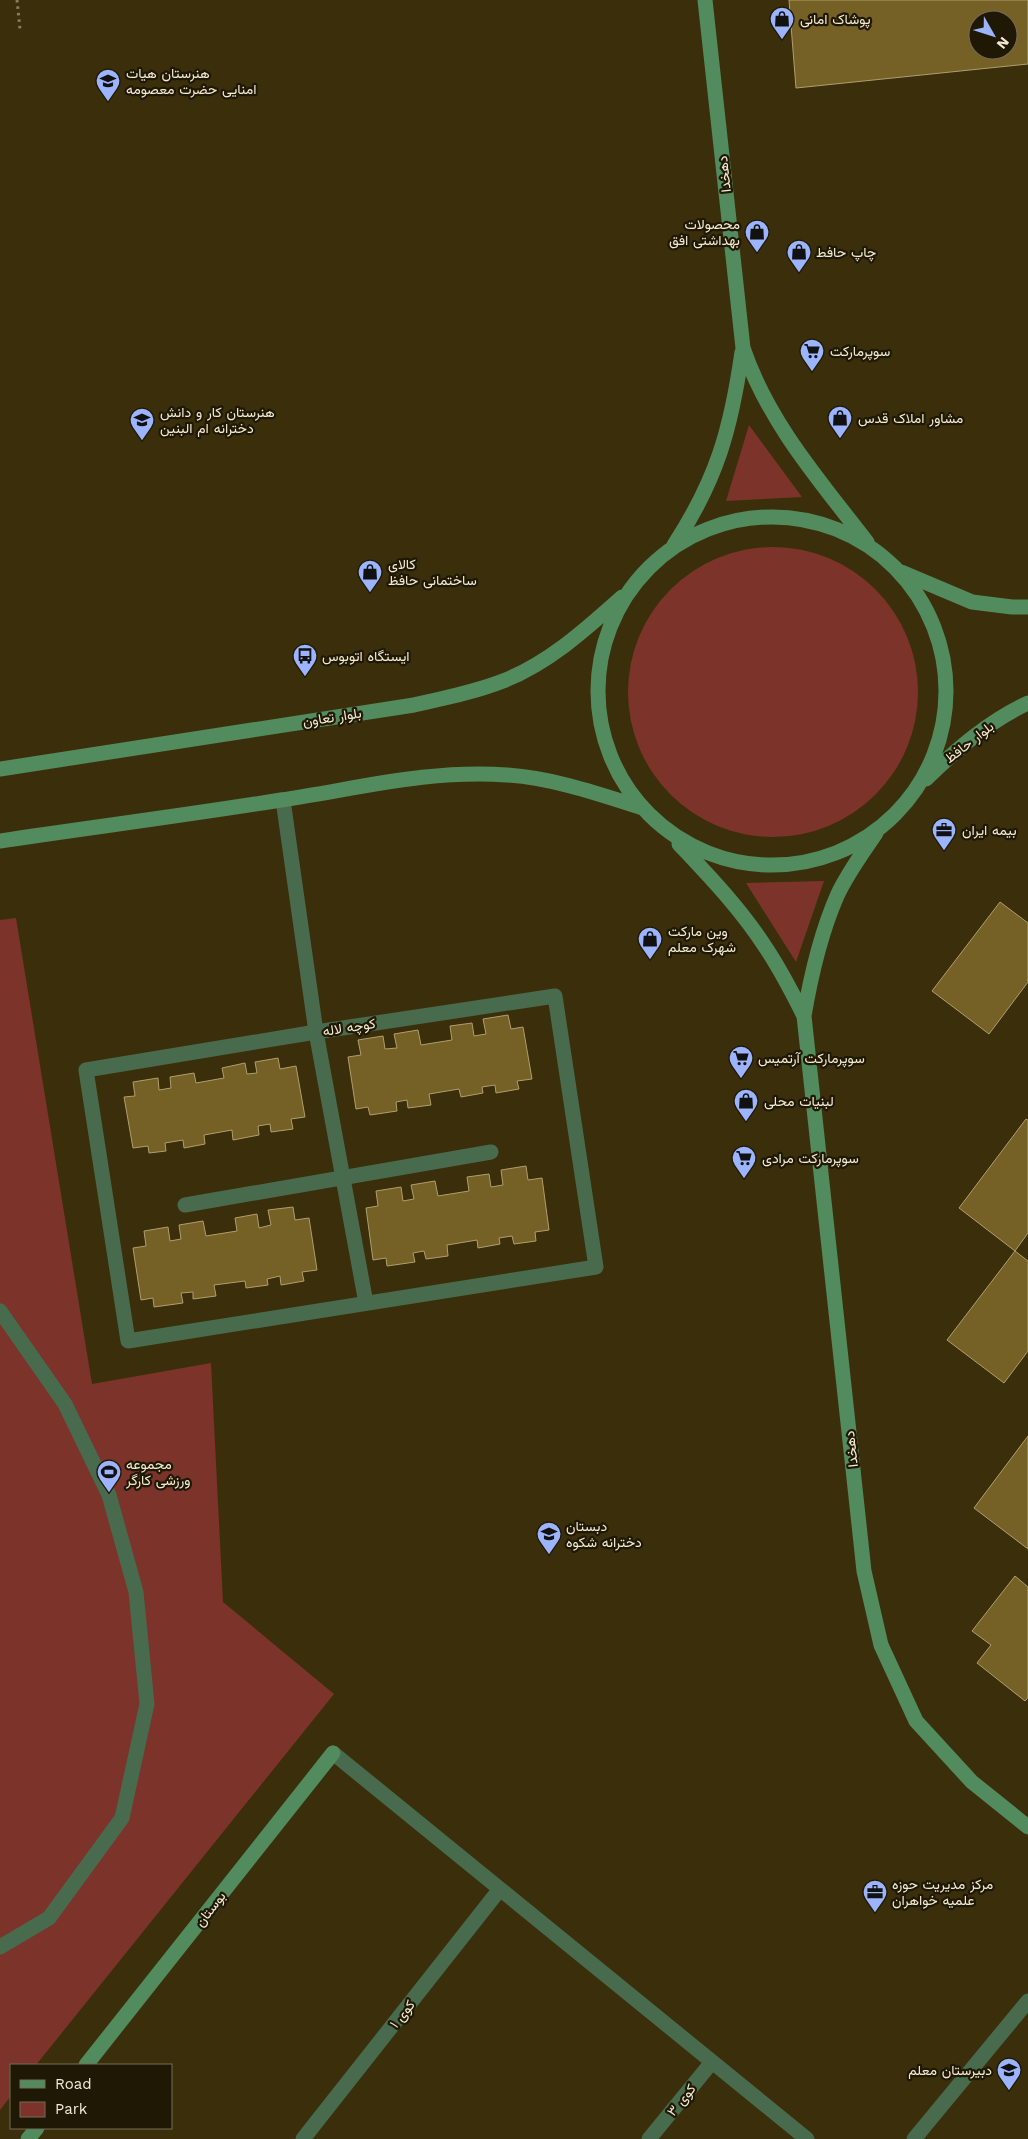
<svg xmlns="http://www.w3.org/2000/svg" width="1028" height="2139" font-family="'Work Sans',Vazirmatn,sans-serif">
<rect width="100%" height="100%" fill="#3b2f0b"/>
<path fill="#7b332a" d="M749 425 802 497 726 501Z
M628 692a145 145 0 1 1 290 0a145 145 0 1 1-290 0Z
M824 881 796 962 746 883Z
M16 918 92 1384 211 1363 223 1602 334 1694 36 2065H11V2096L0 2110V920Z"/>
<path fill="#756025" stroke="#b09e6e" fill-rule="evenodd" d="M789 0H1028V64L796 88ZM978 20H1008V50H978Z
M1000 902 1028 923V982L989 1034 932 991Z
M508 1015 511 1029 523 1027 532 1079 517 1081 519 1089 496 1093 495 1085 482 1087 483 1093 461 1097 459 1089 429 1094 431 1105 408 1108 407 1100 396 1102 397 1111 370 1115 368 1107 356 1109 348 1057 361 1055 358 1040 383 1036 385 1049 397 1048 394 1034 418 1030 421 1045 452 1040 450 1026 472 1023 474 1036 486 1034 483 1019Z
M278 1058 280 1069 296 1066 305 1117 291 1119 293 1129 271 1132 270 1124 258 1126 259 1135 233 1140 232 1130 204 1135 205 1144 184 1148 183 1140 165 1143 166 1151 149 1153 148 1146 133 1148 124 1097 135 1096 133 1082 158 1078 159 1090 171 1088 170 1077 194 1073 196 1083 224 1078 222 1068 245 1063 247 1074 257 1073 255 1062Z
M1026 1119 1028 1120V1233L1015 1251 959 1208Z
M526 1166 528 1180 542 1178 549 1230 535 1232 536 1241 514 1244 512 1236 499 1238 500 1244 478 1248 477 1240 447 1245 448 1256 426 1259 424 1251 413 1253 415 1262 387 1266 386 1258 373 1260 366 1208 378 1206 376 1191 401 1187 403 1201 414 1199 411 1185 435 1181 438 1196 469 1191 467 1177 489 1174 491 1187 503 1185 501 1170Z
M293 1207 295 1220 309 1218 317 1270 302 1272 304 1281 281 1285 280 1276 267 1279 268 1285 246 1288 245 1281 214 1285 216 1296 193 1299V1292L181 1293 183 1303 154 1307 153 1298 141 1300 133 1248 146 1246 144 1231 168 1227 170 1241 181 1239 179 1225 203 1221 206 1236 237 1231 235 1218 257 1214 259 1228 271 1225 268 1210Z
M1015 1251 1028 1261V1351L1004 1383 947 1340Z
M1028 1436V1549L974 1508Z
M1015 1576 1028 1587V1698L1025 1701 977 1663 991 1645 972 1631Z"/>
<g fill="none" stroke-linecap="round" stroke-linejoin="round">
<path stroke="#887d5e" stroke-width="3" stroke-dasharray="2.5 4" stroke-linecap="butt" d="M17 0 20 29"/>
<path stroke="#486b4e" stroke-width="15" d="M0 1311 65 1404 109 1495 136 1592 147 1704 122 1818 49 1918 0 1947"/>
<path stroke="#486b4e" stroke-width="15" d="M283 800 316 1032 366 1303
M555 996 596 1267 128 1341 86 1070 316 1032Z
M185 1205 491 1152
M333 1753 807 2139
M303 2139 500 1889
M649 2139 712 2062
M914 2139 1028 2001"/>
<path stroke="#528b5e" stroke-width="15" d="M705 0 743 348C768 422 820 481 867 542
M598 691a174 174 0 1 1 348 0a174 174 0 1 1-348 0Z
M674 545C717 479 731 429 742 352
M901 572 972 602 1012 607H1028
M0 769 414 705C445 698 475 692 503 681 549 663 586 629 622 597
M926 779C957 749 989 721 1028 703
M876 833C862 854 847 874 837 896 820 935 811 975 804 1016L864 1571 881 1645 916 1721 972 1782 1028 1827
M0 841C94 827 188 815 281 800 356 789 430 769 507 775 553 778 599 794 643 808
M679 844C710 877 741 909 766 948 780 969 792 992 804 1016
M86 2065 333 1753
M28 2139 37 2128"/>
</g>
<defs>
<symbol id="shop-pin" viewBox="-11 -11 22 30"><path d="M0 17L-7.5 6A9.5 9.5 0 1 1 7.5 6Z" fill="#9cb4fd" stroke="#1f1805"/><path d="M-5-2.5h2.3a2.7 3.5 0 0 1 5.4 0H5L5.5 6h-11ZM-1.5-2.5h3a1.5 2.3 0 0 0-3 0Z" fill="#111"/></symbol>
<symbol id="school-pin" viewBox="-11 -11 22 30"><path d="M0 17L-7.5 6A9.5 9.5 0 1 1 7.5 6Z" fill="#9cb4fd" stroke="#1f1805"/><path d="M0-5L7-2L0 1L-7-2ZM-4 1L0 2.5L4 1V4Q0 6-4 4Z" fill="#111"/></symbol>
<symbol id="supermarket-pin" viewBox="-11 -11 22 30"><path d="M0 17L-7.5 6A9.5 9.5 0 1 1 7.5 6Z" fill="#9cb4fd" stroke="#1f1805"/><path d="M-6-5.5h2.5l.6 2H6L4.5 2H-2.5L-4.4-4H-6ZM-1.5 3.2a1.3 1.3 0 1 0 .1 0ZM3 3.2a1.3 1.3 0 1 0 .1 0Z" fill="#111"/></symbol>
<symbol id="bus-pin" viewBox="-11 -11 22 30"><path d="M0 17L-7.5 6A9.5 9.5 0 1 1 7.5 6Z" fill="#9cb4fd" stroke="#1f1805"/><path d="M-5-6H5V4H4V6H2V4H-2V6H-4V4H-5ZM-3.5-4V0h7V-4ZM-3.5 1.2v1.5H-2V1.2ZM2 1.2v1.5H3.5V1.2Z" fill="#111"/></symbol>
<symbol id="office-pin" viewBox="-11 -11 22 30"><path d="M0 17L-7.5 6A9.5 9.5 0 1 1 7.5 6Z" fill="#9cb4fd" stroke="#1f1805"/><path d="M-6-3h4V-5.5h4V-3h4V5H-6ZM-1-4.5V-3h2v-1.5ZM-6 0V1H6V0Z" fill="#111"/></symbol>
<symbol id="stadium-pin" viewBox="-11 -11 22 30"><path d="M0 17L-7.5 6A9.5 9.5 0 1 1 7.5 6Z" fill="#9cb4fd" stroke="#1f1805"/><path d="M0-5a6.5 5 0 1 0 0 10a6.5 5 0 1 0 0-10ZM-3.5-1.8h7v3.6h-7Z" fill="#111"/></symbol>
</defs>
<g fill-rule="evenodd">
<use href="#shop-pin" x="768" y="5" width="28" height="38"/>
<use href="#school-pin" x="94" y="67" width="28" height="38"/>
<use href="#shop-pin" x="743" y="218" width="28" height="38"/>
<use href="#shop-pin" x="785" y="238" width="28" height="38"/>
<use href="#supermarket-pin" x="798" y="337" width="28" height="38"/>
<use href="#shop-pin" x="826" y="404" width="28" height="38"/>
<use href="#school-pin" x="128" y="406" width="28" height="38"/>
<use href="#shop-pin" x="356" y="558" width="28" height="38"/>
<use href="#bus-pin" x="291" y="642" width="28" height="38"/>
<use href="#office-pin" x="930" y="816" width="28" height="38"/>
<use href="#shop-pin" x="636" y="925" width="28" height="38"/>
<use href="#supermarket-pin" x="727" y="1044" width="28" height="38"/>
<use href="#shop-pin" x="732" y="1087" width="28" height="38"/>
<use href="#supermarket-pin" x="730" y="1144" width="28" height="38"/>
<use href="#stadium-pin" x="95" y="1458" width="28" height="38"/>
<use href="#school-pin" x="535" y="1520" width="28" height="38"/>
<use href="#office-pin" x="861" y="1878" width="28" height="38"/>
<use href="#school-pin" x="995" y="2056" width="28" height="38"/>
</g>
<g text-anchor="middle" stroke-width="4.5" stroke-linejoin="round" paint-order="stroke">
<g font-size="14" fill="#f4ead2" stroke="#1f1805" text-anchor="start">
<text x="800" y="24">پوشاک امانی</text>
<text x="126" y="78">هنرستان هیات<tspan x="126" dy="16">امنایی حضرت معصومه</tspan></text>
<text x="740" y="229" text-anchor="end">محصولات<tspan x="740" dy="16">بهداشتی افق</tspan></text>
<text x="816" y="257">چاپ حافط</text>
<text x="830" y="356">سوپرمارکت</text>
<text x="160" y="417">هنرستان کار و دانش<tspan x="160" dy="16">دخترانه ام البنین</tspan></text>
<text x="858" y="423">مشاور املاک قدس</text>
<text x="388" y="569">کالای<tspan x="388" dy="16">ساختمانی حافظ</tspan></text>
<text x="322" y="661">ایستگاه اتوبوس</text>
<text x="962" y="835">بیمه ایران</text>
<text x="668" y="936">وین مارکت<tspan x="668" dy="16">شهرک معلم</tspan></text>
<text x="758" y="1063">سوپرمارکت آرتمیس</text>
<text x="764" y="1106">لبنیات محلی</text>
<text x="762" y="1163">سوپرمارکت مرادی</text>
<text x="126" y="1469">مجموعه<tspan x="126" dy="16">ورزشی کارگر</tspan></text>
<text x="566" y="1531">دبستان<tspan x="566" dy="16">دخترانه شکوه</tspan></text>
<text x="892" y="1889">مرکز مدیریت حوزه<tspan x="892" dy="16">علمیه خواهران</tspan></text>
<text x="992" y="2075" text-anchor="end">دبیرستان معلم</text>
</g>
<g font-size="14" fill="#f4ead2" stroke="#1f1805">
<text transform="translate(724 174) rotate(-96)" y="5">دهخدا</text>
<text transform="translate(332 717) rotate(-9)" y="5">بلوار تعاون</text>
<text transform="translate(969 742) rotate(-38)" y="5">بلوار حافظ</text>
<text transform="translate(349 1027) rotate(-9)" y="5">کوچه لاله</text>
<text transform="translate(851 1449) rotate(-96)" y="5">دهخدا</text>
<text transform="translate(210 1909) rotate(-52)" y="5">بوستان</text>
<text transform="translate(402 2014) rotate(-52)" y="5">کوی ۱</text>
<text transform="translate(681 2100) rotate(-51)" y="5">کوی ۳</text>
</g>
</g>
<rect x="10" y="2064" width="162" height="65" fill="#1f1805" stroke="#746c57"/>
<rect x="20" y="2080" width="25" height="8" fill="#528b5e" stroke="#746c57"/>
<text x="55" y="2089" font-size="15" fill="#f4ead2">Road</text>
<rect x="20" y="2102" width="25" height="15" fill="#7b332a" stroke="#746c57"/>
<text x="55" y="2114" font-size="15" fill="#f4ead2">Park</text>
<g transform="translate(993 35) rotate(129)"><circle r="24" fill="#1f1805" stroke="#746c57"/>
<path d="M0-4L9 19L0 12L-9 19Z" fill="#9cb4fd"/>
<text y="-8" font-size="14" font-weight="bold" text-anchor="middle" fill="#f4ead2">N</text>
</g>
</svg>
